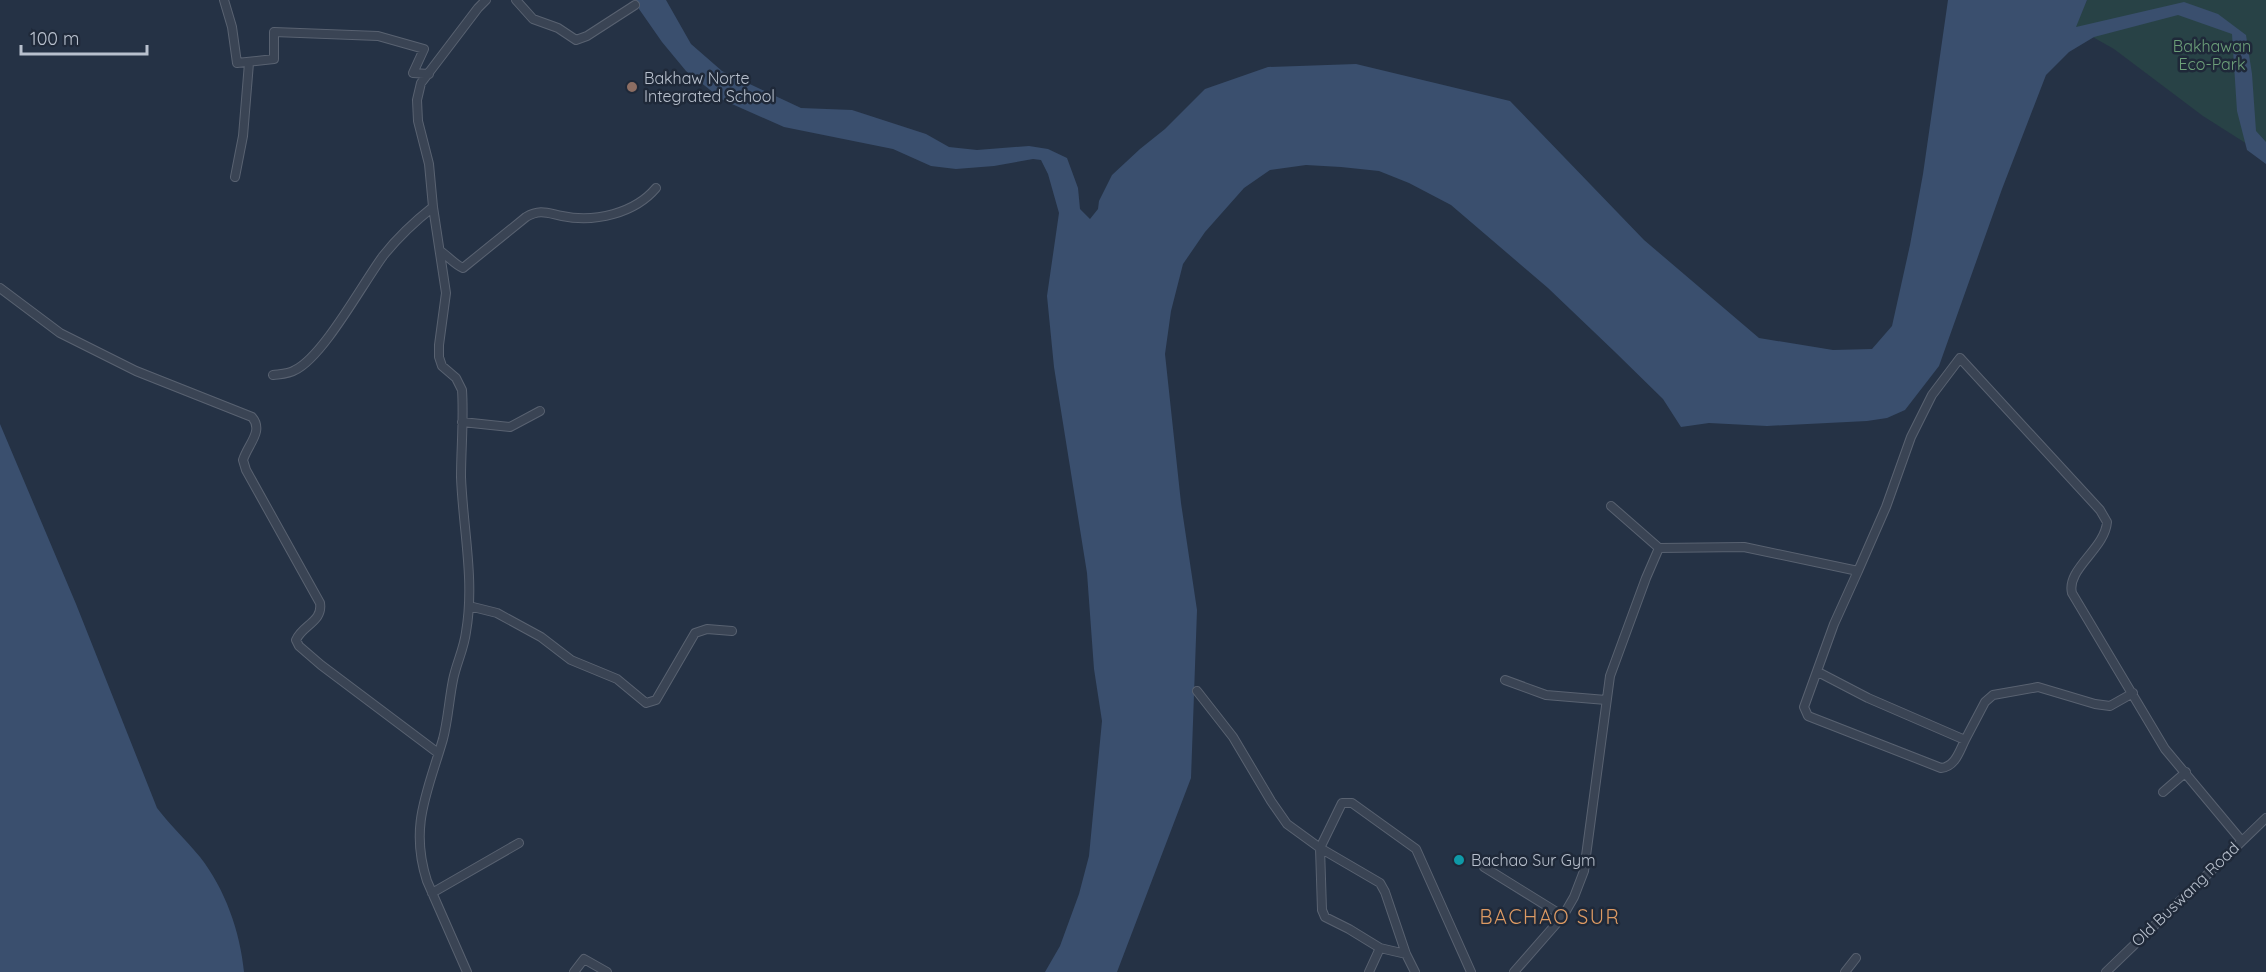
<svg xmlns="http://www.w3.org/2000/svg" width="2266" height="972" font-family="Quicksand,sans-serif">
<rect width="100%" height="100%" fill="#253245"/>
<path fill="#284246" d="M2087 0H2266V156L2203 116 2114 49 2075 27Z"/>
<path fill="#3a4f6e" d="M636 0H666L691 44 722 71 801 108 852 110 926 134 949 147 977 150 1029 146 1048 149 1067 158 1078 188 1080 209 1090 219 1098 209 1099 201 1112 175 1140 149 1165 129 1205 89 1268 67 1356 64 1510 101 1644 240 1759 338 1833 350 1872 349 1892 326 1910 245 1923 174 1948 0H2087L2076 27 2184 2 2218 14 2246 35 2252 74 2256 131 2266 142V164L2247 150 2237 111 2232 34 2178 15 2094 37 2069 52 2046 75 2002 189 1939 366 1905 410 1887 418 1867 421 1767 426 1709 423 1681 427 1663 399 1615 352 1548 288 1451 205 1409 183 1379 171 1341 167 1306 165 1270 170 1244 188 1205 232 1183 264 1171 311 1165 354 1181 503 1197 610 1191 778 1117 972H1045L1060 946 1079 894 1089 856 1102 721 1094 669 1087 573 1054 367 1047 296 1059 213 1048 174 1041 160 1033 159 994 166 956 169 931 166 893 149 784 127 723 100 686 71 662 42 639 9Z
M0 424 76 604 157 808C170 825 186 840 200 857 225 889 240 931 244 972H0Z"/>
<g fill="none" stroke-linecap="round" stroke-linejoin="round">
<defs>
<path id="minor" d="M224 0 232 27 237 63 274 59V32L378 36 424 49 413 73 429 74
M516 0 533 19 558 28 576 40 587 36 635 5
M235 177 243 136 249 63
M440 251C448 256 455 265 463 268L526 217C540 209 547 213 562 216 595 223 635 213 656 188
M0 288 60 333 136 371 252 417C264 431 248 444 243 460L246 470 320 603C323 622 302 625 296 640L299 646 321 665 438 753
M273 375C280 374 289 374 295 370 323 357 363 283 383 256 398 237 414 222 433 207
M462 422 510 427 540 411
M1611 506 1659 548
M1858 571 1834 624 1804 707 1808 716 1941 768C1955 767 1959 752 1965 740
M469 606 497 613 541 637 571 660 617 679 646 703 656 700 695 633 707 629 732 631
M1818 672 1868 698 1965 740 1985 702 1993 695 2038 687 2095 704 2110 706 2133 693
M1505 680 1546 695 1606 700
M1197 691 1233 737 1271 801 1287 824 1320 848 1380 883 1385 892 1406 954 1415 972
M2163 792 2186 772
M1484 867 1563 916
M432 893 519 843
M1406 954 1380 948 1349 929 1325 917 1322 910 1320 848 1342 803H1352L1416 849 1471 972
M467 972 427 881C409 826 428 791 443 739 448 720 449 700 453 680 456 664 464 649 466 632 475 581 463 529 461 477 461 448 464 419 462 390L456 378 442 366 439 357V345L446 293 433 207 429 164 418 121 417 100 421 83 478 8 486 0
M574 972 584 959 607 972
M1369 972 1380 948
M1514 972 1563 916 1574 897 1584 871 1610 676 1646 578 1659 548 1744 547 1858 571 1886 507 1911 437 1932 395 1960 358 2100 510 2107 522C2105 549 2066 569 2072 593L2165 749 2241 840
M1845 972 1856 958
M2106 972 2266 818"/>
</defs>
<use href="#minor" stroke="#596271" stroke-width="10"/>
<use href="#minor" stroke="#3a4454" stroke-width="8"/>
</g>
<circle fill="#8d6e63" stroke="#1f2939" stroke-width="2" cx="632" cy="87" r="6"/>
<circle fill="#0f9aa8" stroke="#1f2939" stroke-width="2" cx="1459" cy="860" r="6"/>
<g text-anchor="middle" stroke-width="5" stroke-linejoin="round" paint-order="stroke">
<g font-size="16" fill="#6da07a" stroke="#1f2939">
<text x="2212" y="52">Bakhawan<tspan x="2212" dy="18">Eco-Park</tspan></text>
</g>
<g font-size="16" fill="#b8c0cd" stroke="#1f2939" text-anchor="start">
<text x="644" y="84">Bakhaw Norte<tspan x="644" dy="18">Integrated School</tspan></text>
<text x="1471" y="866">Bachao Sur Gym</text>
</g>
<g font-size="16" fill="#b8c0cd" stroke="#1f2939">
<text transform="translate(2185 894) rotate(-44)" y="6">Old Buswang Road</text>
</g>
<g font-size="20" letter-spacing="1.5" fill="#dd9a63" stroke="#1f2939">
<text x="1550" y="924">BACHAO SUR</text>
</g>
</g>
<path d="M21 45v9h126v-9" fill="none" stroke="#b8c0cd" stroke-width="3"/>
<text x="30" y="45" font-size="18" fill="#b8c0cd" stroke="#1f2939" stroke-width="4.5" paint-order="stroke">100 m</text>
</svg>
